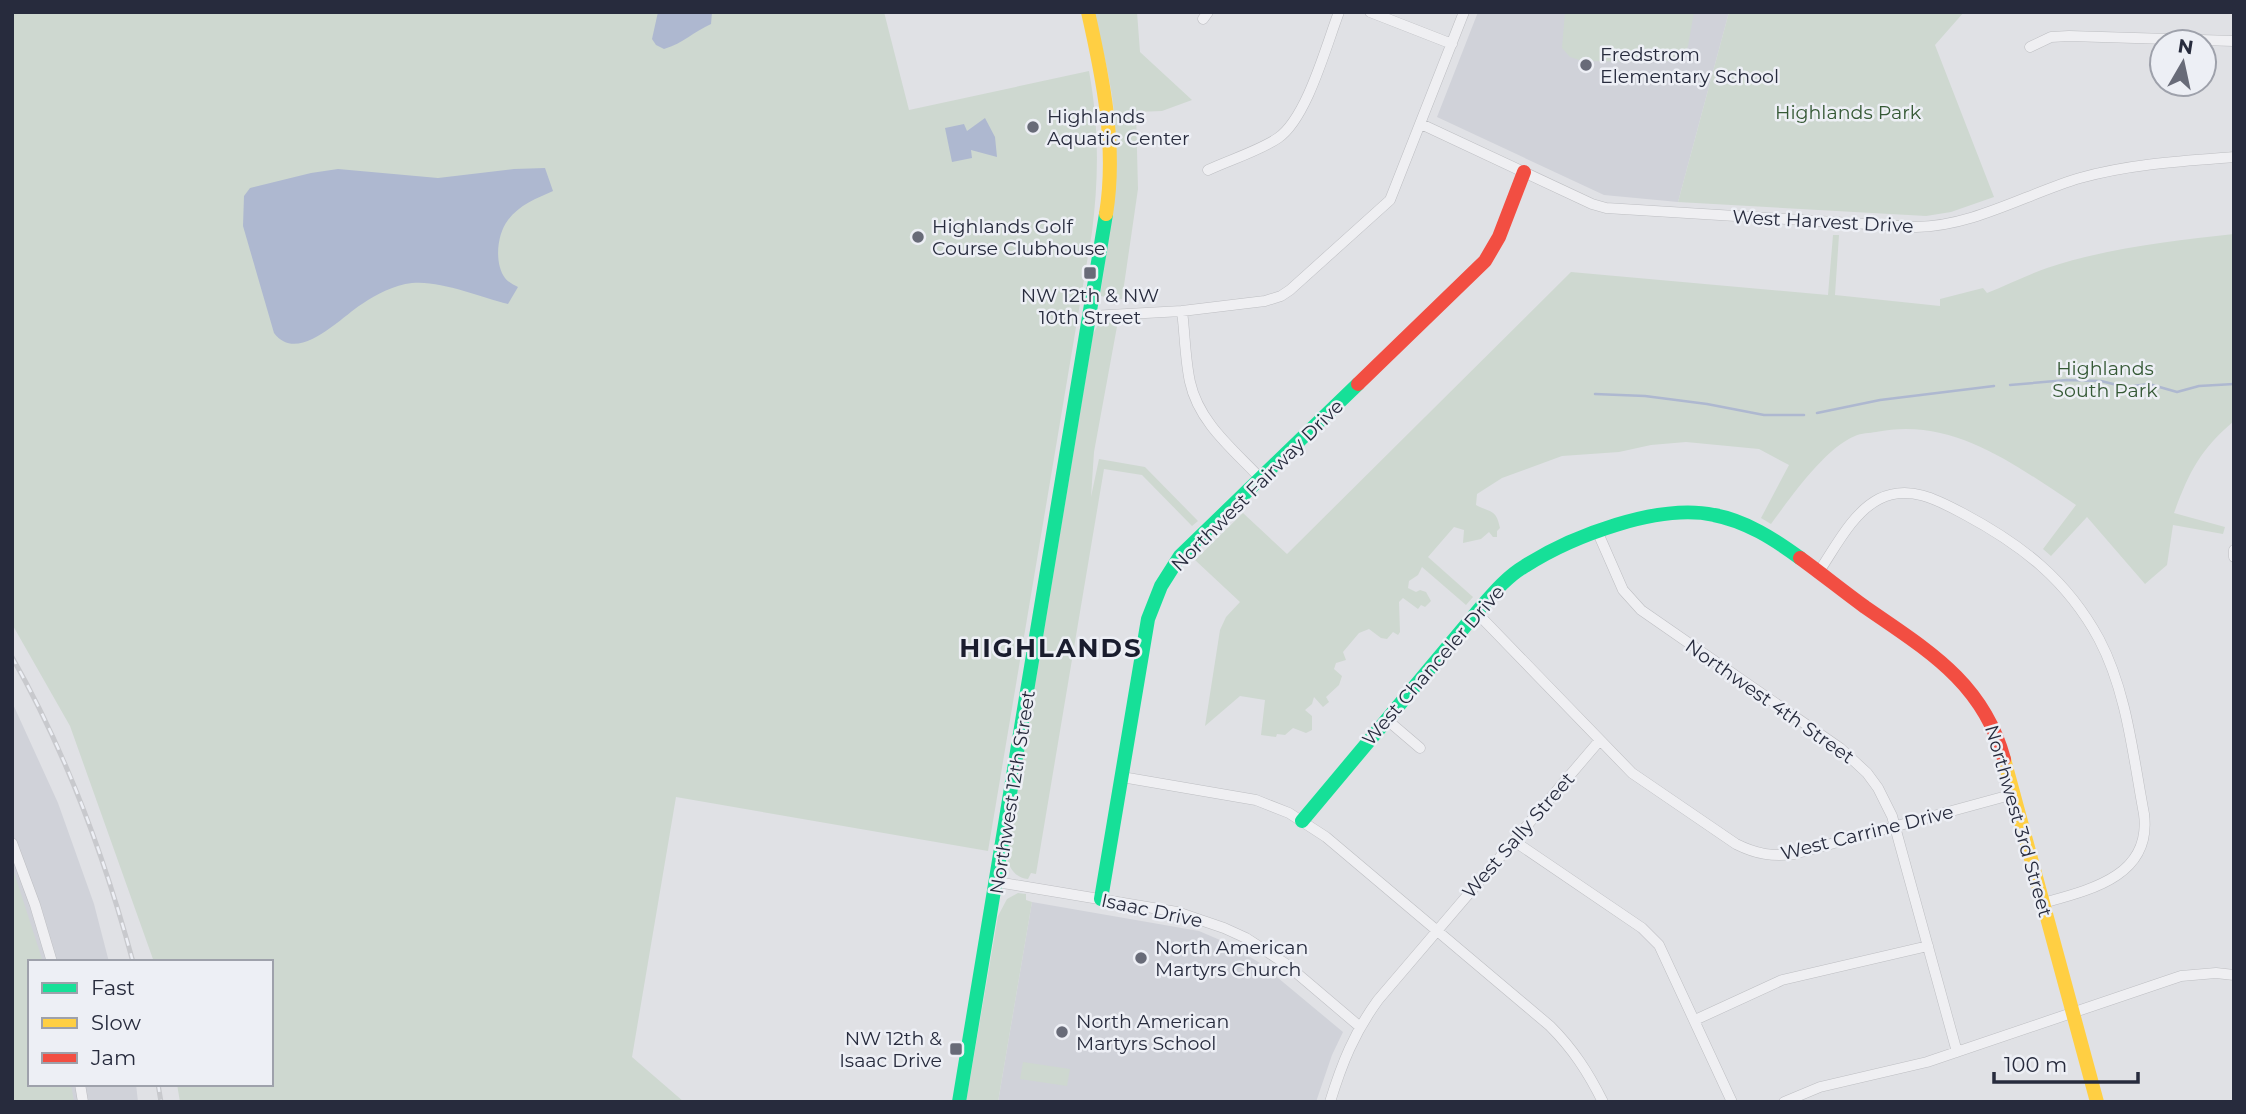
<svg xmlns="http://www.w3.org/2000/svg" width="2246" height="1114" font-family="Montserrat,sans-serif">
<rect width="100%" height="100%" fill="#e0e1e5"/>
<path fill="#d0d2d9" d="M1478 12H1729L1678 202 1604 195 1437 117Z
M12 702 58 803 94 904 109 962H30V1084H136L138 1102H12Z
M1032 902 1199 931 1227 943 1260 963 1343 1032 1332 1055 1316 1102H998Z"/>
<path fill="#ced8d0" d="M12 12H884L909 110 1089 71C1099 126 1099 177 1092 232L988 851 676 797 632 1057 684 1102H180L177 1084H271V962H154L70 726 12 624Z
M1094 12H1137L1140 52 1192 100 1162 111 1136 112 1138 189 1122 299 1100 296C1109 239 1117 181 1115 124 1113 86 1102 49 1094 12Z
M1565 12H1694L1688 46 1684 55 1677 60 1655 62 1583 61 1570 57 1562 48Z
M1729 12H1964L1935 45 1994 197 1951 212 1926 216 1678 202Z
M2234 234V421C2200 450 2189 472 2174 513L2225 527 2223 534 2173 525 2167 565 2145 584 2087 517 2051 556 2043 549 2076 505C2015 465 1953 416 1876 432 1870 433 1861 433 1855 436 1824 449 1791 497 1771 524L1761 518 1789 465 1759 449 1686 442 1651 445 1619 452 1562 456 1502 478 1477 494 1476 505C1490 513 1496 508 1500 528L1497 531V537H1493L1489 532 1481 539 1463 543 1464 530 1454 527 1428 557 1473 597 1466 605 1422 567 1418 575 1409 581 1408 588 1416 592 1420 590 1426 592 1431 601 1425 607 1421 605 1418 609 1403 598 1399 602 1400 632 1398 635 1393 632 1387 639 1381 638 1369 629 1359 633 1343 652 1346 660 1336 663 1334 669 1342 676 1339 685 1326 697 1329 702 1323 707 1314 697 1312 704 1305 710 1312 716V730L1306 733 1293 728 1285 735 1277 734 1276 737 1261 735 1265 700 1240 696 1205 726 1220 630 1226 617 1240 602 1195 560 1243 513 1287 554 1571 272 1828 295 1833 235H1839L1835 295 1940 306V299L1983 288 1987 293C2007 285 2027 275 2047 268 2107 248 2172 241 2234 234Z
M1118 321 1094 452 1091 497 1099 459 1145 467 1198 521 1192 526 1142 475 1104 469 1036 874 1031 873 1028 879C1015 878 1008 867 1007 855L1093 334 1098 325Z
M12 866 43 962H30V1084H71L74 1102H12Z
M1018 893 1026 894V900L1032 902 998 1102H966L998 916 1007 899Z
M1023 1062 1070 1069 1067 1086 1020 1079Z"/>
<path fill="#aeb8d0" d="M658 12H712L711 24C693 32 684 43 664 49L656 45 652 39Z
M985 118 995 137 997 157 971 150 972 158 952 162 945 128 964 124 967 131Z
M545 168 553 191C537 198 519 205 508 220 497 234 494 263 505 278 508 282 514 285 518 287L508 304C480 297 440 280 412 283 394 285 377 294 362 304 341 317 298 365 274 333L243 226 244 196 250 188 311 173 338 169 438 178 514 169Z"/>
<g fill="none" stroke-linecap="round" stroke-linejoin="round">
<path stroke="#aeb8d0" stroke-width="2.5" d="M2010 385 2067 380 2101 381 2125 387 2149 384 2177 392 2199 386 2234 384
M1595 394 1645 396 1707 404 1764 415H1804
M1817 413 1880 400 1994 386"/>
<defs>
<path id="street" d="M1370 12 1452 44
M1203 19 1208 12
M2030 47 2051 37 2069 36 2234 41
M1421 124 1592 204 1606 208 1916 227C1974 226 2026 194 2080 178 2130 164 2182 161 2234 157
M1208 170C1229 160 1259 151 1278 138 1307 118 1326 46 1339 12
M1182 311C1185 334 1185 359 1190 382 1199 423 1234 450 1261 479
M1091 316 1182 311 1265 301 1281 296 1290 290 1390 200 1464 12
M1598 533 1623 590 1641 610 1840 748 1867 773 1878 788 1892 816 1957 1052
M2234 550V557
M1818 573C1835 548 1852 513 1879 499 1909 484 1938 500 1964 514 2022 545 2067 580 2099 639 2127 692 2133 756 2144 814 2152 876 2090 890 2043 903
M1476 612 1632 773 1736 844C1756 854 1773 857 1794 854L2014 794
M1386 719 1420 748
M1122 777 1256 800 1289 813 1326 837 1550 1026C1573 1049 1588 1072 1603 1102
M1514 841 1642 928 1659 945 1732 1102
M12 843 35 905 52 962
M997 882 1177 912 1224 928 1246 938 1286 964 1359 1026
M1695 1020 1782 980 1928 946
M80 1084 83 1102
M1330 1102C1342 1063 1354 1033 1378 1000L1600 740
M1784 1102 1820 1087 1927 1062 2181 976 2216 973 2234 975"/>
</defs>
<use href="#street" stroke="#bdbec2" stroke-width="11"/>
<use href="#street" stroke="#efeff2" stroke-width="10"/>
<path stroke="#16e098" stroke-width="14" d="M1302 821 1482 606C1495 591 1508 576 1525 566 1572 536 1659 503 1714 515 1746 521 1774 539 1800 558
M1101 899 1148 619 1161 586 1180 556 1358 384
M959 1102 1106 214"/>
<path stroke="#ffcf43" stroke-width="14" d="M1088 12C1103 78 1117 147 1106 214
M2004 759 2097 1102"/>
<path stroke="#f24e42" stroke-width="14" d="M1358 384 1485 261 1499 237 1524 172
M1800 558C1822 574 1843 591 1865 607 1927 650 1983 682 2004 759"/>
<defs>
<path id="rail" d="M12 657C67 754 104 855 133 962
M158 1084 161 1102"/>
</defs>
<use href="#rail" stroke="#c8c9cd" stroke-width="5"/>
<use href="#rail" stroke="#edeff5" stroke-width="2.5" stroke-dasharray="8" stroke-linecap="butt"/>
</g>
<g fill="#686b78" stroke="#edeff5" stroke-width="2.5">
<circle cx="1586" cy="65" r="7"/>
<circle cx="1033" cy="127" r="7"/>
<circle cx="918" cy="237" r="7"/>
<rect x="1083" y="266" width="14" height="14" rx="3.5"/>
<circle cx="1141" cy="958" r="7"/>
<circle cx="1062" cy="1032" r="7"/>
<rect x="949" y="1042" width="14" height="14" rx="3.5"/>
</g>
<g text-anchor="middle" stroke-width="5" stroke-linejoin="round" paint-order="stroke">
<g font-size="19" fill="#272b3d" stroke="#edeff5" text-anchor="start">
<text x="1600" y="61">Fredstrom<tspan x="1600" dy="22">Elementary School</tspan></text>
<text x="1047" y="123">Highlands<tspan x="1047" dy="22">Aquatic Center</tspan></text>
<text x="932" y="233">Highlands Golf<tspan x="932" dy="22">Course Clubhouse</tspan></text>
<text x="1090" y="302" text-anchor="middle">NW 12th &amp; NW<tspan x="1090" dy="22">10th Street</tspan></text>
<text x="1155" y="954">North American<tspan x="1155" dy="22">Martyrs Church</tspan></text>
<text x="1076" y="1028">North American<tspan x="1076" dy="22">Martyrs School</tspan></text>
<text x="942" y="1045" text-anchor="end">NW 12th &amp;<tspan x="942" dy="22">Isaac Drive</tspan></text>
</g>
<g font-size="19" fill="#355935" stroke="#edeff5">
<text x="1848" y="119">Highlands Park</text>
<text x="2105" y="375">Highlands<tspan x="2105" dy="22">South Park</tspan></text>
</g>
<g font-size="19" fill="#272b3d" stroke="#edeff5">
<text transform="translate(1823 221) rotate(3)" y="7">West Harvest Drive</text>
<text transform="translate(1257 485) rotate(-45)" y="7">Northwest Fairway Drive</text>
<text transform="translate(1433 665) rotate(-49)" y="7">West Chanceler Drive</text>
<text transform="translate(1770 701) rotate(35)" y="7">Northwest 4th Street</text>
<text transform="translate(1012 792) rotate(-81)" y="7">Northwest 12th Street</text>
<text transform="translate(2019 821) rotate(74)" y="7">Northwest 3rd Street</text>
<text transform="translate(1867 832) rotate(-14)" y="7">West Carrine Drive</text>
<text transform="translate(1518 835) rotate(-49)" y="7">West Sally Street</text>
<text transform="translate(1152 910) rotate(12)" y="7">Isaac Drive</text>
</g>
<g font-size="26" font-weight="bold" letter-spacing="2" fill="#1a1d2e" stroke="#edeff5">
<text x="1051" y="657">HIGHLANDS</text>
</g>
</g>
<rect width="2246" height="1114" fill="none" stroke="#272b3d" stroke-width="28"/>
<rect x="28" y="960" width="245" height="126" fill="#edeff5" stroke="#9ea1ab" stroke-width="2"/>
<rect x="42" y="983" width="35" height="10" fill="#16e098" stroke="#9ea1ab" stroke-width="2"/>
<text x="91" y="995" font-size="21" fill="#272b3d">Fast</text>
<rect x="42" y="1018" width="35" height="10" fill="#ffcf43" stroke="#9ea1ab" stroke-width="2"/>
<text x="91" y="1030" font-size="21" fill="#272b3d">Slow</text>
<rect x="42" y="1053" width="35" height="10" fill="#f24e42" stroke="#9ea1ab" stroke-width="2"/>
<text x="91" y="1065" font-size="21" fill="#272b3d">Jam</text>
<g transform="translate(2183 63) rotate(9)"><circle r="33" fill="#edeff5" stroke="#9ea1ab" stroke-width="2"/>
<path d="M0-5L12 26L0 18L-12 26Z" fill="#686b78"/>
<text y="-10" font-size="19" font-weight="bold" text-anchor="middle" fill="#272b3d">N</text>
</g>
<path d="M1994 1072v10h144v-10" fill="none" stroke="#272b3d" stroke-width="3.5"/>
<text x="2004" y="1072" font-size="21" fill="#272b3d" stroke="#edeff5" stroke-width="5" paint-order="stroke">100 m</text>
</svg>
